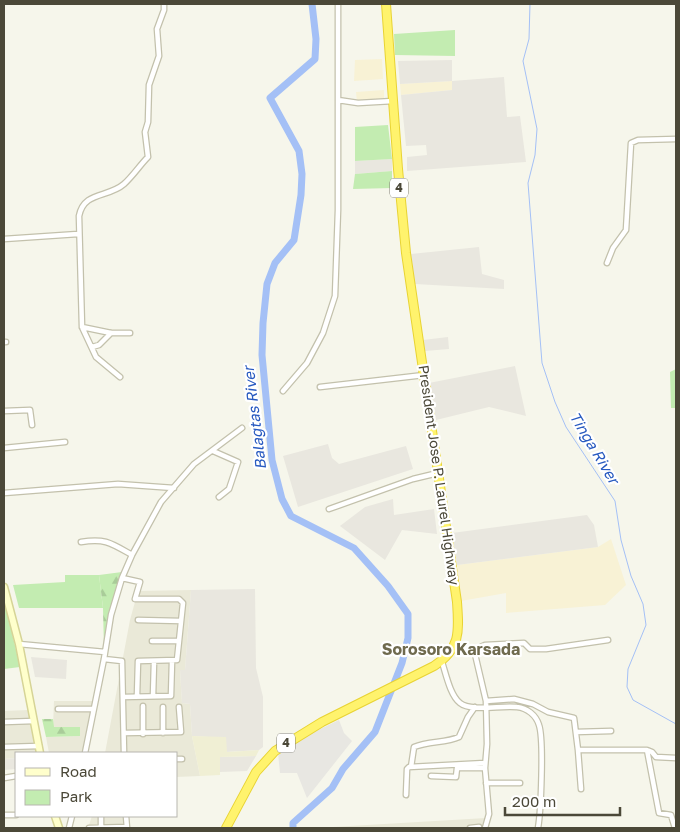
<svg xmlns="http://www.w3.org/2000/svg" width="680" height="832" font-family="'Golos Text',sans-serif">
<defs>
<pattern id="forest-firs" width="22" height="20" patternUnits="userSpaceOnUse" patternTransform="scale(1.25)"><rect width="22" height="20" fill="#c3ecb1"/><path d="M5 1l3.5 6h-7zM16 11l3.5 6h-7z" fill="#a9cc99"/></pattern>
</defs>
<rect width="100%" height="100%" fill="#f6f6eb"/>
<path fill="#eae9d8" d="M191 590 185 670 180 671 182 703 190 704 192 736 200 776 176 777V753H105L130 620 138 591Z
M54 701H93L83 753H49L46 737 80 736V727H53Z
M28 710 37 753H16V758L4 759V711Z
M92 816H123V828H88Z
M486 818 482 828H316Z"/>
<path fill="#f8f2d5" d="M382 59 383 79 354 81 355 60Z
M452 81V90L401 95 400 84Z
M384 90V100L357 102 356 92Z
M611 539 626 585 605 605 506 613V593L461 601 457 565 598 547Z"/>
<path fill="#e9e7df" d="M452 60V81L504 77 507 117 520 116 526 162 407 171V157L427 155 426 145 406 146 401 95 452 90V81L400 84 398 61Z
M392 159V171L355 174V161Z
M479 247 482 274 504 280V289L415 284 411 254Z
M448 337 449 349 425 351 423 340Z
M515 366 526 416 489 407 436 420 429 383Z
M328 444 332 458 339 464 406 446 413 469 298 507 283 456Z
M393 499 394 515 434 509 437 534 402 530 385 560 340 526 365 507Z
M587 515 594 525 598 547 457 565 452 533Z
M255 589 256 668 263 697V747L259 750 226 752V738L192 736 190 704 182 703 180 670H185L191 590Z
M31 657 67 660 66 679 35 677Z
M256 756 247 771 220 772V757Z
M16 758V769L4 770V759Z"/>
<path fill="#f0efd4" d="M192 736 226 737 227 752 259 750 256 756 220 757V775L200 776Z"/>
<path fill="#c3ecb1" d="M455 30V56L395 55 394 34Z
M388 125 392 159 355 161V127Z
M392 171V188L353 189 355 174Z
M676 369V408H671L670 372Z
M65 575H99L103 608H19L13 585 65 582Z
M4 599 20 667 4 669Z"/>
<path fill="url(#forest-firs)" d="M122 572 109 615 104 650 103 608 99 575Z
M42 719H53L54 727H80V736L46 737Z"/>
<path fill="#e8e7e2" d="M339 720 344 733 352 741 307 798 297 773H280L278 753 291 743Z"/>
<g fill="none" stroke-linecap="round" stroke-linejoin="round">
<path stroke="#a4c0f6" stroke-width="1" d="M530 4 529 39 523 61 537 129 535 155 528 183 542 363 555 402 566 427 615 501 621 540 631 576 643 604 646 625 628 669 627 687 633 700 676 724"/>
<path stroke="#a4c0f6" stroke-width="7" d="M293 828V823L332 788 343 769 375 732 402 663 408 638V614L388 586 354 548 291 516 282 499 272 460 262 355 263 323 267 284 275 263 294 240 301 195 302 174 299 151 270 98 315 59 316 39 312 4"/>
<defs>
<path id="street" d="M338 100 358 103 393 101
M4 239 78 234
M607 263 613 248 626 230 631 143 638 140 676 139
M82 327 111 333H130
M4 342H6
M92 347 99 345 111 333
M120 377 96 357 82 327 79 216C84 191 108 198 124 184 133 176 140 165 148 157L145 132 148 122 149 85 159 56 157 29 164 10V4
M320 387 424 375
M283 391 307 363 323 333 335 296 338 210V4
M4 411 30 410 32 425
M4 448 65 442
M213 451 238 462 229 489 219 497
M4 493 118 484 174 488
M329 509 413 479 438 473
M81 542C105 538 111 543 132 555
M122 578 140 582 135 599H179L183 603 177 660 138 661 137 696
M138 620 181 621
M152 641H179
M19 644 105 652
M454 647 474 650 485 645 524 643 530 649H546L608 640
M474 650 486 701 487 744 485 768 489 814 485 828
M104 659 122 661 124 753
M442 662C446 674 450 695 460 703 471 712 502 705 517 707 527 708 536 715 539 725 544 740 541 811 538 828
M153 696 154 662
M123 697 171 696 172 661
M486 701 514 699 533 704 548 712 574 718 578 750H647L659 813 671 815 675 828
M143 706V734
M58 709H93
M4 722 34 721
M576 732 611 731
M124 733 181 732 179 707
M163 733V707
M4 747 39 746
M578 750 581 789
M647 750 652 752 656 757 676 758
M85 753 104 659 111 615 122 578 132 555 161 502 194 464 242 428
M176 759H182
M411 767 414 747C429 741 446 743 459 737L468 717 475 707
M431 776 456 777 457 768H485
M4 778 16 776
M486 783H520
M406 795 407 769 409 767 485 763
M4 815H16
M101 816V828
M126 816 127 828
M69 828 72 816
M89 828 127 827
M470 828 479 827"/>
<path id="secondary" d="M4 587 19 644 40 753
M55 816 59 828"/>
<path id="highway" d="M226 828 256 772 275 751 322 722 434 666C461 649 459 631 457 602L406 253 398 169 386 4"/>
</defs>
<use href="#street" stroke="#c3c1ac" stroke-width="7"/>
<use href="#secondary" stroke="#d6d496" stroke-width="9"/>
<use href="#highway" stroke="#e8d333" stroke-width="10"/>
<use href="#street" stroke="#fff" stroke-width="4.5"/>
<use href="#secondary" stroke="#ffc" stroke-width="6"/>
<use href="#highway" stroke="#fff36d" stroke-width="8"/>
</g>
<g text-anchor="middle" stroke-width="4.5" stroke-linejoin="round" paint-order="stroke">
<g fill="#fff" stroke="#817f74" stroke-width="1">
<rect x="390" y="178.5" width="18" height="19" rx="4"/>
<rect x="277" y="733.5" width="18" height="19" rx="4"/>
</g>
<g font-size="12" font-weight="bold" fill="#4b4838">
<text x="399" y="192">4</text>
<text x="286" y="747">4</text>
</g>
<g font-size="14" fill="#4b4838" stroke="#fff">
<text transform="translate(439 475) rotate(82)" y="5">President Jose P. Laurel Highway</text>
</g>
<g font-size="15" font-style="italic" fill="#285ac0" stroke="#fff">
<text transform="translate(255 418) rotate(-97)" y="5">Balagtas River</text>
<text transform="translate(594 448) rotate(59)" y="5">Tinga River</text>
</g>
<g font-size="16" font-weight="bold" fill="#6f6a4e" stroke="#fff">
<text x="451" y="655">Sorosoro Karsada</text>
</g>
</g>
<rect width="680" height="832" fill="none" stroke="#4b4838" stroke-width="10"/>
<rect x="15" y="752" width="162" height="65" fill="#ffffff" stroke="#b7b6af"/>
<rect x="25" y="768" width="25" height="8" fill="#ffffcc" stroke="#b7b6af"/>
<text x="60" y="777" font-size="15" fill="#4b4838">Road</text>
<rect x="25" y="790" width="25" height="15" fill="#c3ecb1" stroke="#b7b6af"/>
<text x="60" y="802" font-size="15" fill="#4b4838">Park</text>
<path d="M505 807v8h115v-8" fill="none" stroke="#4b4838" stroke-width="2.5"/>
<text x="512" y="807" font-size="15" fill="#4b4838" stroke="#ffffff" stroke-width="4" paint-order="stroke">200 m</text>
</svg>
